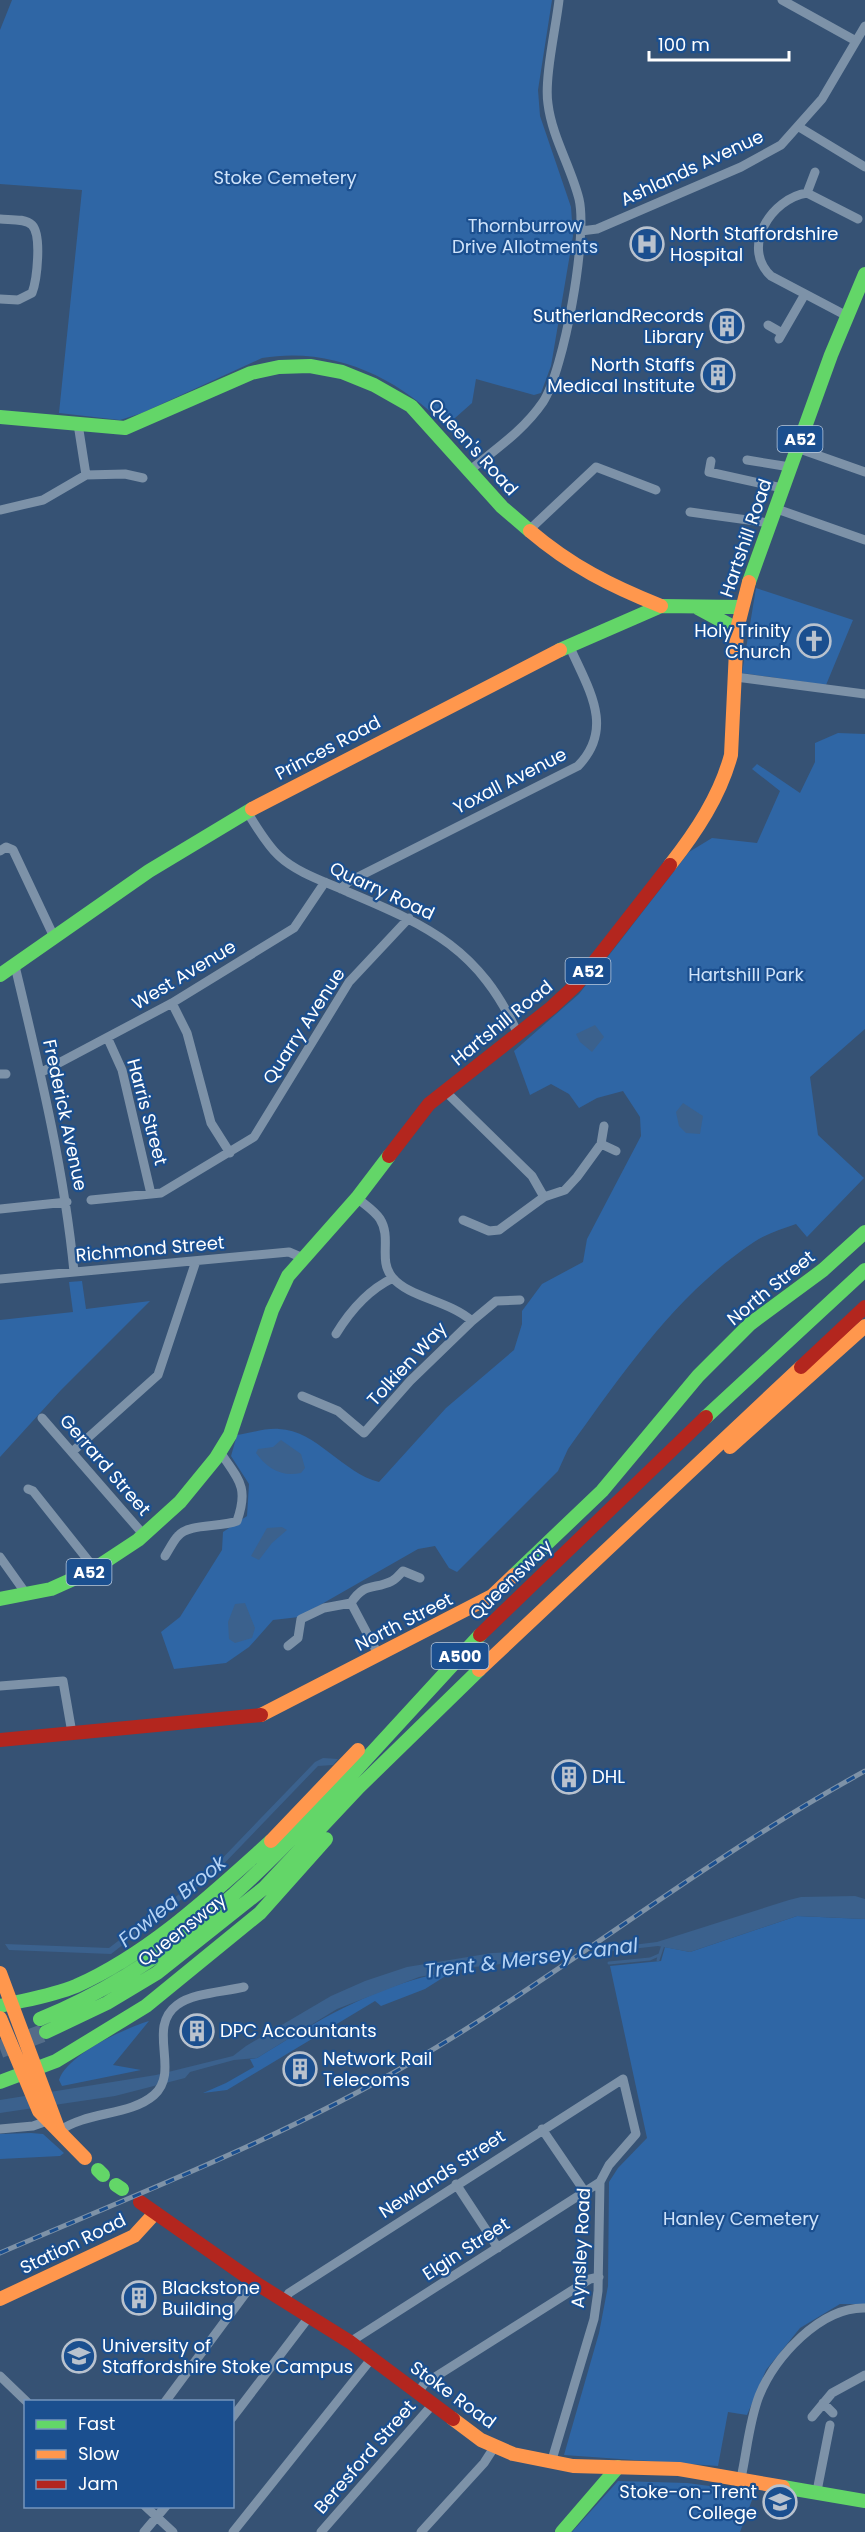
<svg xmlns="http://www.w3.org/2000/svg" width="865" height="2532" font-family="Poppins,sans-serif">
<rect width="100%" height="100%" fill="#365274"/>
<path fill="#2f66a5" d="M12 0H552L538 90 540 116 571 207 573 236 551 366 541 393 534 395 476 379 472 403 446 426C397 377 332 346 262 358L142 413 120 420 59 413 82 190 0 184V30Z
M756 588 853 620 826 685 742 673Z
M838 733 865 734V1029L810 1077 818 1135 864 1178 807 1237 796 1224C782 1229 766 1234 754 1242 675 1295 623 1373 568 1449L558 1471 457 1572 449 1568 435 1546 418 1549 299 1617 273 1620 249 1647 226 1663 174 1669 161 1632 180 1617 222 1550 223 1532 247 1516 249 1484 231 1456 237 1435C250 1433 266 1428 279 1429 316 1430 344 1474 379 1482L446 1408 514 1350 522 1324V1311L542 1284 583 1262 587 1239 641 1136 640 1117 623 1091 597 1098 579 1108 569 1094 551 1084 530 1095 514 1051 579 994 689 852 712 838 757 843 780 791 752 769 757 764 800 793 815 762V743Z
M82 1281 86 1309 150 1301 61 1390 0 1457V1320L73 1312 69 1282Z
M797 1916 865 1919V2304H840L800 2328 766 2370 747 2415 728 2412 718 2466 564 2455 599 2333 608 2286 609 2182 618 2168 647 2138 610 1966 661 1961 665 1947 690 1952Z
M455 1970 425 1989 381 2006 375 2001 227 2090 203 2093 226 2083 254 2067 250 2059 257 2058C323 2017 378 1984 455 1970Z
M149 2021 113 2065 141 2070 62 2086 59 2080C67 2055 123 2029 149 2021Z
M31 2133 43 2134 64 2153 60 2156 0 2159V2134Z
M618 2481 687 2483 755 2492 740 2532H572Z"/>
<path fill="#3b618d" d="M595 1025 604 1037 592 1052 580 1042 576 1034Z
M683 1103 703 1116 700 1134 686 1133 679 1126 676 1112Z
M281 1440 301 1454 305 1468 301 1473C281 1477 268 1469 256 1453L258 1449 273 1447Z
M282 1527 287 1530 272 1543 259 1560 251 1556 267 1528Z
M245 1603 255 1628 252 1638 235 1643 229 1639 228 1622 235 1604Z
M323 1758 338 1759 333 1765 318 1766 214 1874 111 1954 9 1950 5 1944 109 1948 212 1869 315 1762Z
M855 1896 865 1899V1919L797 1916 690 1952 658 1946 474 1967 419 1977 337 2009 257 2058 234 2060 190 2072 185 2078 115 2096 0 2113V2100L156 2075 233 2056 246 2046 331 1996 365 1981 407 1967 492 1953 608 1948 657 1942 789 1900 801 1897Z"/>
<path fill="#365274" d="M611 1945 606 1948 608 1955 540 1964 564 1947Z"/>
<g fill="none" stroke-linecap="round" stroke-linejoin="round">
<path stroke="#3b618d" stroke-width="3" d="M658 1960 663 1945
M609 1963 650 1959 659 1955"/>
<path stroke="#546c89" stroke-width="18" stroke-dasharray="18 9" stroke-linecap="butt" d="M0 2049 46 2032"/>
<path stroke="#7d92a8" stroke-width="9" d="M782 0 856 41
M799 127 865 167
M807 193C772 198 740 247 771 276L847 316
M807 193 858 219
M807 193 815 172
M0 219C9 220 25 218 32 225 42 235 37 280 32 293L18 300 0 299
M581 231 597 229 741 167 781 145 822 99 865 26
M768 325 782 333
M779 339 805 294
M78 424 86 475
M797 448 865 472
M747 460 790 467
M711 461 709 472 782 488
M470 470C496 449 524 430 543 402 564 370 588 237 579 199 571 167 552 137 548 104 544 79 556 27 559 0
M774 508 865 540
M0 510 43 500 86 475 125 474 143 478
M690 512 769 523
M528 531 596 467 656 490
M736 677 865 694
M247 812C257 827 266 844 279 856 297 873 326 882 348 892 431 927 479 949 518 1034
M0 851 6 847 13 850 55 939
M341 889 348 882 578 766C616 727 587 687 569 645
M15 966C39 1067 64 1168 74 1272
M172 1003 187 1033 211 1123 230 1153
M108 1039 122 1070 151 1194
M40 1073 172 1003 294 928 325 882
M0 1074H6
M445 1091 532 1176 544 1197
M601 1144 616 1151
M91 1200 161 1193 254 1137 349 982 409 918
M0 1209 67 1202
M463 1220 489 1231 499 1230 544 1197 565 1190 577 1177 601 1144 604 1126
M0 1279 289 1252 303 1258
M472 1321 496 1301 520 1300
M336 1334C350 1311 368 1290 393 1278
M302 1396 338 1411 364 1433 410 1381 472 1321C448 1300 409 1298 392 1277 378 1260 392 1238 380 1219 375 1211 364 1204 357 1198
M42 1418 143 1534
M72 1452 158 1375 196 1261
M28 1489 33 1491 95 1569
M165 1556C169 1550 173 1541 178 1536 189 1523 219 1528 237 1521 249 1487 239 1480 220 1452
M0 1557 27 1595
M351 1603C365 1581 375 1590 392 1581 396 1579 400 1574 403 1571L420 1578
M351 1603 378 1654
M288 1646 298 1638 301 1619 324 1608 351 1603
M0 1686 63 1681 72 1733
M0 2129 33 2126 50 2120
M542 2129 585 2192
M59 2131C87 2111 130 2116 154 2095 181 2071 146 2028 177 2005 193 1993 223 1992 244 1987
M456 2184 498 2248
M284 2301 289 2293 623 2079 636 2134 609 2165 600 2182 598 2291 594 2319 551 2463
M350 2342 600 2182
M0 2376 27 2402
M418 2392 424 2384 590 2279 599 2277
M165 2402 254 2282
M823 2403 833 2413
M812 2417 832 2393 865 2375
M232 2418 309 2317
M741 2478C747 2451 749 2422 759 2396 775 2357 820 2307 865 2308
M817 2491 830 2425
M145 2506 173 2532
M144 2532 166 2506
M233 2532 372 2358
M321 2532 433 2404
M421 2532 484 2463 495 2446"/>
<path stroke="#63d668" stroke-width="14" d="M0 417 125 428 251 373 279 367 310 366 342 372 374 385 411 406 502 507 530 531
M749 582 831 355 865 274
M698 608 737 629
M560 650 661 606 741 607
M0 975 149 871 252 809
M706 1417 865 1270
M514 1575 602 1491 698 1376 750 1324 823 1270 865 1232
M0 1599 51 1589 91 1571 138 1540 180 1502 216 1458 230 1435 272 1310 288 1276 357 1198 389 1156
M0 2006C24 2000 52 1996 76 1986 150 1953 211 1895 271 1841
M40 2019C170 1966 252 1882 345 1782 390 1733 435 1684 480 1635
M46 2032 107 2003 157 1973 264 1888 359 1787 479 1670
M0 2082 56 2061 146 2006 260 1913 326 1839
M98 2170 103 2175
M116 2185 122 2189
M783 2487 865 2501
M562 2532 618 2467"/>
<path stroke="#ff974d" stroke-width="14" d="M530 531C571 566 611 586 661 606
M252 809 560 650
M670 865C696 832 720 796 731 755L737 629 749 582
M730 1447 865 1326
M479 1670 801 1367
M261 1715 492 1596 514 1575
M271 1841 358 1750
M0 1973 59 2131
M0 2018 39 2111 85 2158
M0 2299 134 2236 155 2213
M453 2419 481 2440 513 2454 573 2466 679 2469 783 2487"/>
<path stroke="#b3261e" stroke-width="14" d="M389 1156 429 1104 551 1008 577 984 670 865
M801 1367 865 1307
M480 1635 706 1417
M0 1740 261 1715
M140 2202 254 2282 350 2342 453 2419"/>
<defs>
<path id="rail" d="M0 2253C140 2193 280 2139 412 2062 567 1971 708 1857 865 1771"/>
</defs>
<use href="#rail" stroke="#7e92a7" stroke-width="5"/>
<use href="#rail" stroke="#1b4f8f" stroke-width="3" stroke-dasharray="9" stroke-linecap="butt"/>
</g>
<defs>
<symbol id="hospital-ring" viewBox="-11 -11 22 22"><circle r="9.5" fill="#1b4f8f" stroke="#b9c2ce" stroke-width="1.5"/><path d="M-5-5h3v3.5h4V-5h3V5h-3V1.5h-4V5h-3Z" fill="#b9c2ce"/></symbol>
<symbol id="building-ring" viewBox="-11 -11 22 22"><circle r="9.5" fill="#1b4f8f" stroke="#b9c2ce" stroke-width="1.5"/><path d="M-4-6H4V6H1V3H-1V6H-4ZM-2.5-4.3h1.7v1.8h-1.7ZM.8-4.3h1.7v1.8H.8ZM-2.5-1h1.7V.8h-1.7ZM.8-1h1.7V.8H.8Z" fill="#b9c2ce"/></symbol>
<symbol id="church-ring" viewBox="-11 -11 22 22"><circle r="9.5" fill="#1b4f8f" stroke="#b9c2ce" stroke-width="1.5"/><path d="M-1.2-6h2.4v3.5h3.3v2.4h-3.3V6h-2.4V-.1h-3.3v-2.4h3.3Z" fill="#b9c2ce"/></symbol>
<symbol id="university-ring" viewBox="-11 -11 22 22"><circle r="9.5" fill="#1b4f8f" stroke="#b9c2ce" stroke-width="1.5"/><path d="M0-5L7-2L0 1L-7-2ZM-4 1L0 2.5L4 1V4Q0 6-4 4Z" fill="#b9c2ce"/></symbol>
</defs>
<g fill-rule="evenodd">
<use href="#hospital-ring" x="628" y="225" width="38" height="38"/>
<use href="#building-ring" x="708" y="307" width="38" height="38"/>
<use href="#building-ring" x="699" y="356" width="38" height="38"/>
<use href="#church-ring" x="795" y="622" width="38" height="38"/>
<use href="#building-ring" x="550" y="1758" width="38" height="38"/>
<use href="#building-ring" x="178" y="2012" width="38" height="38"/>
<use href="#building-ring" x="281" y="2050" width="38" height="38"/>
<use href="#building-ring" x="120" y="2279" width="38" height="38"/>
<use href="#university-ring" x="60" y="2337" width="38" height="38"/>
<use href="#university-ring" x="761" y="2483" width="38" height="38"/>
</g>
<g text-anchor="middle" stroke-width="4.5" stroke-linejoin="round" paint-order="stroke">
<g fill="#1b4f8f" stroke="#bbcadd" stroke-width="1.5">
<rect x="777.5" y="426" width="45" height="26" rx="4.5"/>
<rect x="565.5" y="958" width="45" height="26" rx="4.5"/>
<rect x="66.5" y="1559" width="45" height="26" rx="4.5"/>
<rect x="431.5" y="1643" width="57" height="26" rx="4.5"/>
</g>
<g font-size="16" font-weight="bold" fill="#fff">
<text x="800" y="445">A52</text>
<text x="588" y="977">A52</text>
<text x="89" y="1578">A52</text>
<text x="460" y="1662">A500</text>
</g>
<g font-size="18" fill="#fff" stroke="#1b4f8f">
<text transform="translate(692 168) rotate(-25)" y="6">Ashlands Avenue</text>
<text transform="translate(473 447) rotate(48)" y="6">Queen's Road</text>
<text transform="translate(746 538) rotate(-71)" y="6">Hartshill Road</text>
<text transform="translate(328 748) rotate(-28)" y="6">Princes Road</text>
<text transform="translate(510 781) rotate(-27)" y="6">Yoxall Avenue</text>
<text transform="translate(382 891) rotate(25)" y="6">Quarry Road</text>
<text transform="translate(184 975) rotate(-31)" y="6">West Avenue</text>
<text transform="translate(502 1023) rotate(-39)" y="6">Hartshill Road</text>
<text transform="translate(304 1026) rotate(-57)" y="6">Quarry Avenue</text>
<text transform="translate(147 1112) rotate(75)" y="6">Harris Street</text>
<text transform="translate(65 1115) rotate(78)" y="6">Frederick Avenue</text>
<text transform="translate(150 1249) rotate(-5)" y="6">Richmond Street</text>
<text transform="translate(771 1288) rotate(-39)" y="6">North Street</text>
<text transform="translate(407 1364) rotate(-47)" y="6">Tolkien Way</text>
<text transform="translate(105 1465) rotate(49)" y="6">Gerrard Street</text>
<text transform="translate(511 1580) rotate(-44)" y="6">Queensway</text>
<text transform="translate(404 1622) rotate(-27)" y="6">North Street</text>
<text transform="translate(182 1930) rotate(-38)" y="6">Queensway</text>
<text transform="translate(442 2174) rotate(-33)" y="6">Newlands Street</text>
<text transform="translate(73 2244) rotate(-26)" y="6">Station Road</text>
<text transform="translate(581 2248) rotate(-87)" y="6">Aynsley Road</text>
<text transform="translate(466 2249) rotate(-33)" y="6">Elgin Street</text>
<text transform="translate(453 2395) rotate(36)" y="6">Stoke Road</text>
<text transform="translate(365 2457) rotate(-49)" y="6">Beresford Street</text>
</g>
<g font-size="18" fill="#cfe3fa" stroke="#1b4f8f">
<text x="285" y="184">Stoke Cemetery</text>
<text x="525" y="232">Thornburrow<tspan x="525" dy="21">Drive Allotments</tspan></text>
<text x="746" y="981">Hartshill Park</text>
<text x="741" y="2225">Hanley Cemetery</text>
</g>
<g font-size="18" fill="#fff" stroke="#1b4f8f" text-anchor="start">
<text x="670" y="240">North Staffordshire<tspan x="670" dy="21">Hospital</tspan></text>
<text x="704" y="322" text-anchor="end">SutherlandRecords<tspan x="704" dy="21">Library</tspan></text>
<text x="695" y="371" text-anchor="end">North Staffs<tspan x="695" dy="21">Medical Institute</tspan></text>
<text x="791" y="637" text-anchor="end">Holy Trinity<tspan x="791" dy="21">Church</tspan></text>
<text x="592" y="1783">DHL</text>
<text x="220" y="2037">DPC Accountants</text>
<text x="323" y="2065">Network Rail<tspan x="323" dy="21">Telecoms</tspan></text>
<text x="162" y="2294">Blackstone<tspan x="162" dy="21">Building</tspan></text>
<text x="102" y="2352">University of<tspan x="102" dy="21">Staffordshire Stoke Campus</tspan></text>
<text x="757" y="2498" text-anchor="end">Stoke-on-Trent<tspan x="757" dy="21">College</tspan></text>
</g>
<g font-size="20" font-style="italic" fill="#b5d3f5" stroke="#1b4f8f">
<text transform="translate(172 1901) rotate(-39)" y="7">Fowlea Brook</text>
<text transform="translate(531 1958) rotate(-7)" y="7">Trent &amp; Mersey Canal</text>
</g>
</g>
<rect x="24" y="2400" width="210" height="108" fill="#1b4f8f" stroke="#7695bc" stroke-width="1.5"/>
<rect x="36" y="2420" width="30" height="9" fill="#63d668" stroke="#7695bc" stroke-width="1.5"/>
<text x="78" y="2430" font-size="18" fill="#ffffff">Fast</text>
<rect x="36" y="2450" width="30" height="9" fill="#ff974d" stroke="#7695bc" stroke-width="1.5"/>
<text x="78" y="2460" font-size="18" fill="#ffffff">Slow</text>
<rect x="36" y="2480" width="30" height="9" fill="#b3261e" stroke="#7695bc" stroke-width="1.5"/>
<text x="78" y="2490" font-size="18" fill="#ffffff">Jam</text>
<path d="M649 51v9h140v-9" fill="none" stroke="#ffffff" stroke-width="3"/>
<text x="658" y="51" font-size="18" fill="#ffffff" stroke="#1b4f8f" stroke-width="4.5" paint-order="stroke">100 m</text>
</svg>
